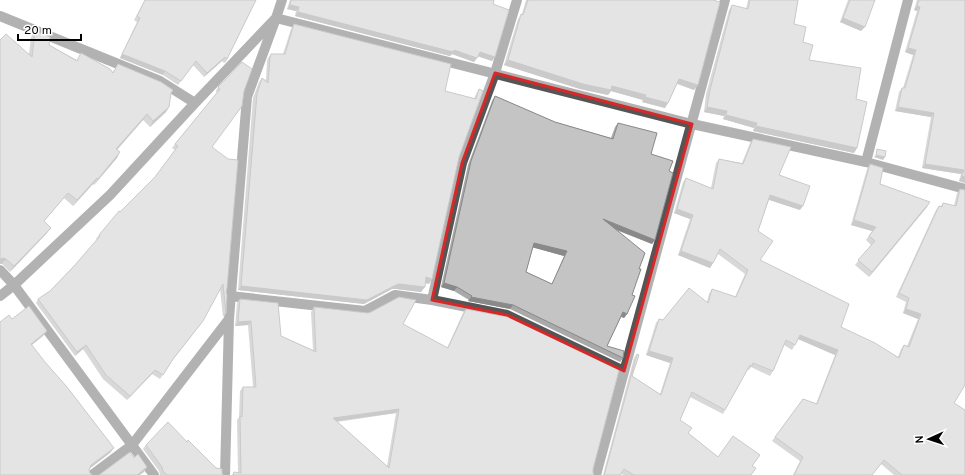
<svg xmlns="http://www.w3.org/2000/svg" width="965" height="475" font-family="Overpass,sans-serif">
<rect width="100%" height="100%" fill="#fff"/>
<g fill="none" stroke-linecap="round" stroke-linejoin="round">
<path stroke="#555" stroke-width="10" d="M0 16 160 81 195 103
M866 162 908 0
M0 270 14 285 154 475
M0 296 14 285 110 195 195 103 276 18 282 0
M230 296 365 311 395 295 432 300 507 315 624 371
M432 300 462 163 495 73 517 0
M92 475 132 445 229 319
M225 475 229 319 247 97 276 18 692 124 866 162 965 189
M596 475C638 316 683 159 725 0"/>
</g>
<path fill="#a9a9a9" fill-rule="evenodd" d="M145 0H256L228 57 226 62 224 63 222 61 204 77 193 65 178 85 163 75 120 58 137 22 134 20Z
M290 0H494L493 4 495 57 492 61 478 56 474 62 452 54 450 56 295 16 296 11 287 9Z
M526 0H713L698 85 694 90 677 84 665 108 642 102 643 100 611 91 608 95 580 89 504 65 518 19 522 14Z
M748 0H798L794 24 803 42 809 60 856 99 857 148 854 153 753 131 754 128 723 119 724 116 704 112 706 94 729 10 732 5 746 9Z
M848 0H875L861 31 840 22Z
M917 0H965V183L959 181 961 174 922 168 931 117 895 111 899 92 902 88H903L913 55 905 52 917 11 914 10Z
M294 24 445 91 474 99 476 94 479 89 483 91 459 157 429 284 425 283 421 292 396 289H392L364 304 238 290 253 98 259 82 262 78 266 80 267 61 268 58 271 54H283L291 29Z
M35 31 49 45 77 60 81 53 113 72 118 64 171 93 169 107 166 112 150 127 143 120 117 150V158L94 185 93 184 73 206 64 198 44 221 47 233 10 272 2 264H0V40L29 54 31 37Z
M242 62 212 147 226 292V313L223 317 220 289 200 325 172 361 160 379 152 374 127 400 103 379 83 349 75 356 36 303 38 299 50 291 75 265 97 240 96 239 99 235 155 177 175 150 172 148 175 144 217 93 216 91 218 87Z
M495 96 555 122 611 138 615 127 618 123 669 171 652 244 616 230 639 269 632 295 627 314 624 318 621 317 607 346 623 358 620 362 510 309 468 301 469 300 454 291 441 287 468 165 492 101ZM533 247 564 256 552 284 526 272Z
M753 139 779 175 800 210 769 200 758 231 760 260 841 327 898 357 901 349 904 345 907 346 918 319 903 313 906 302 896 297 936 210 939 206H941L943 203 954 206 957 193 960 189 954 403 965 475H894L881 464 872 475H793L800 461 772 441 803 399 816 404 835 355 798 339 792 350 784 345 773 371 770 376 751 367 749 370 747 369 725 410 723 414 690 397 680 420 688 433 718 457 752 466 751 475H624L621 474 620 475H603L634 358 637 354 632 376 660 394 670 363 646 355 656 323 659 319 663 320 707 302 709 294 712 289 735 297 745 274 718 254 713 263 710 268 678 255 690 219 674 213 683 182 686 178 711 188 716 163 719 159 742 163 750 143Z
M870 164 880 184 927 207 869 277 855 265 871 245 866 240 872 231 851 225 867 169Z
M240 299 281 336 313 350 311 312 314 307 403 324 447 348 463 313 466 309 593 469V473L594 475H232L234 472 238 473 237 420 239 417 240 391 243 387H253L248 325 235 326 237 303ZM396 413 387 466 337 422Z
M188 440 223 475H160L159 471 143 449 146 445 187 442Z"/>
<path fill="#898989" d="M290 5 299 7 296 11 287 9Z
M917 6 920 7 917 11 914 10Z
M298 12 454 50 477 58 474 62 452 54 450 56 295 16Z
M843 18 865 27 861 31 840 22Z
M908 48 916 50 913 55 905 52Z
M480 52 495 57 492 61 477 56Z
M122 54 165 71 163 75 120 58Z
M225 57 222 61 204 77 207 73Z
M508 60 612 86 646 95 643 100 611 91 608 95 580 89 504 65Z
M679 79 698 85 694 90 676 83Z
M645 97 668 103 665 108 642 102Z
M169 107 166 112 150 127 153 121Z
M707 107 727 111 724 116 704 112Z
M898 107 934 113 931 117 895 111Z
M147 114 143 120 113 154 116 149Z
M726 115 757 123 754 128 723 119Z
M756 126 857 148 854 153 753 131Z
M120 152 117 158 94 185 98 179Z
M876 155 885 157 883 160 874 157Z
M925 164 964 170 961 174 922 168Z
M962 176 965 177V183L959 181Z
M97 178 93 184 73 206 77 200Z
M770 195 803 206 800 210 767 199Z
M930 202 927 207 869 277 872 272Z
M677 209 693 215 690 219 674 213Z
M603 219 655 240 652 244 600 223Z
M854 220 876 227 872 231 851 225Z
M51 228 47 233 10 272 14 266Z
M534 243 567 251 564 256 531 247Z
M681 251 713 263 710 268 678 255Z
M3 258 6 259 2 264H0V260Z
M426 277 432 279 429 284 423 282Z
M444 283 457 287 454 291 441 287Z
M399 284 425 287 421 292 396 289H392L364 304 238 290 241 286 396 285Z
M471 297 513 305 510 309 468 301Z
M906 309 921 314 918 319 903 313Z
M623 312 627 314 624 318 620 316Z
M251 321 248 325 235 326 238 322Z
M47 331 43 336 27 349 31 344Z
M800 335 838 350 835 355 798 339Z
M86 345 83 349 75 356 77 352Z
M649 351 673 358 670 363 646 355Z
M155 370 152 374 127 400 130 396Z
M399 409 396 413 330 422 333 418Z
M114 448 110 453 88 470 91 465Z
M147 467 144 472 140 475H137Z"/>
<path fill="#c4c4c4" stroke="#898989" fill-rule="evenodd" d="M145 0H256L228 57 227 59 225 57 207 73 196 61 181 81 165 71 122 54 140 18 137 16Z
M291 0H494L493 4 509 10 495 57 480 52 477 58 454 50 453 52 298 12 299 7 290 5Z
M528 0H713L720 2 698 85 679 79 668 103 645 97 646 95 612 86 611 90 583 84 508 60 521 14 523 15Z
M750 0H798L794 24 806 27 803 42 813 45 809 60 861 68 856 99 867 102 857 148 756 126 757 123 726 115 727 111 707 107 710 90 732 5 748 9Z
M850 0H875L865 27 843 18Z
M919 0H965V177L962 176 964 170 925 164 934 113 898 107 902 88H905L916 50 908 48 920 7 917 6Z
M294 24 451 64 445 91 476 99 479 89 483 91 459 157 432 279 426 277 425 287 399 284 396 285 367 300 241 286 257 94 262 78 268 83 270 57 271 54H285Z
M35 31 38 32 50 37 49 45 77 61 81 53 110 69 113 73 118 64 161 82 173 90 171 93 169 107 153 121 147 114 116 149 120 152 98 179 97 178 77 200 68 193 44 221 51 228 14 266 6 259 3 258 0 259V40L6 34 32 57Z
M242 62 252 69 244 91 242 106 212 147 228 159 238 160 227 288 226 292 227 295 226 313 223 284 203 321 173 359 163 375 155 370 130 396 106 375 86 345 77 352 38 299 50 291 75 265 100 236 99 235 119 211 120 212 155 177 178 146 175 144 220 89 218 87Z
M495 96 555 122 613 139 618 123 657 133 651 154 673 161 669 171 673 173 655 240 603 219 645 253 639 269H641L632 295 635 296 627 314 623 312 607 346 624 351 623 358 513 305 471 297 472 296 457 287 444 283 471 161ZM534 243 567 251 552 284 526 272Z
M753 139 791 147 779 175 810 186 803 206 770 195 758 231 773 241 760 260 849 304 841 327 875 343 899 358 904 345 909 347 921 314 906 309 909 298 899 293 939 206 942 207 943 203 956 206 960 189 965 190V385L954 403 965 410V475H902L884 460 872 475H794L803 457 775 437 803 399 817 404 838 350 800 335 795 345 786 340 773 371 753 363 752 366 750 365 725 410 692 392 680 420 692 428 688 433 718 457 733 436 760 455 752 466 756 468 751 475H634L624 469 620 475H604L605 472 637 354 639 355 632 376 661 395 673 358 649 351 659 319 663 320 689 288 708 303 712 289 736 297 748 270 720 249 713 263 681 251 693 215 677 209 686 178 713 189 719 159 743 164Z
M877 149 886 151 885 157 876 155Z
M870 164 883 168 880 184 930 202 872 272 858 260 875 241 869 236 876 227 854 220Z
M399 297 416 300 403 324 448 348 466 309 508 317 619 370 593 469V473L594 475H233L234 472 241 473 240 416 242 417 243 387H256L251 321 238 322 240 299 278 303 281 336 316 352 314 307 368 313 371 312ZM399 409 389 468 333 418Z
M29 306 47 331 31 344 45 362 67 387 114 448 91 465 89 470 90 473 92 475H0V322L9 315 12 319Z
M168 422 187 442 188 440 216 468 222 469V473L223 475H167L163 471 162 467 146 445Z
M130 452 134 458 138 454 147 467 137 475H99Z"/>
<path d="M0 0H965V475H0ZM495 73 692 124 624 371 507 315 432 300 462 163Z" fill="#fff" fill-opacity=".55" fill-rule="evenodd"/>
<path fill="none" stroke="#d62828" stroke-width="3" stroke-linejoin="round" d="M495 73 692 124 624 371 507 315 432 300 462 163Z"/>
<g transform="translate(929 439) rotate(267)" stroke="#ffffff" stroke-width="3" paint-order="stroke">
<path d="M0-3L7 15L0 10L-7 15Z" fill="#000000"/>
<text y="-6" font-size="11" font-weight="bold" text-anchor="middle" fill="#000000">N</text>
</g>
<path d="M18 34v6h63v-6" fill="none" stroke="#000000" stroke-width="2"/>
<text x="24" y="34" font-size="12" fill="#000000" stroke="#ffffff" stroke-width="3" paint-order="stroke">20 m</text>
</svg>
